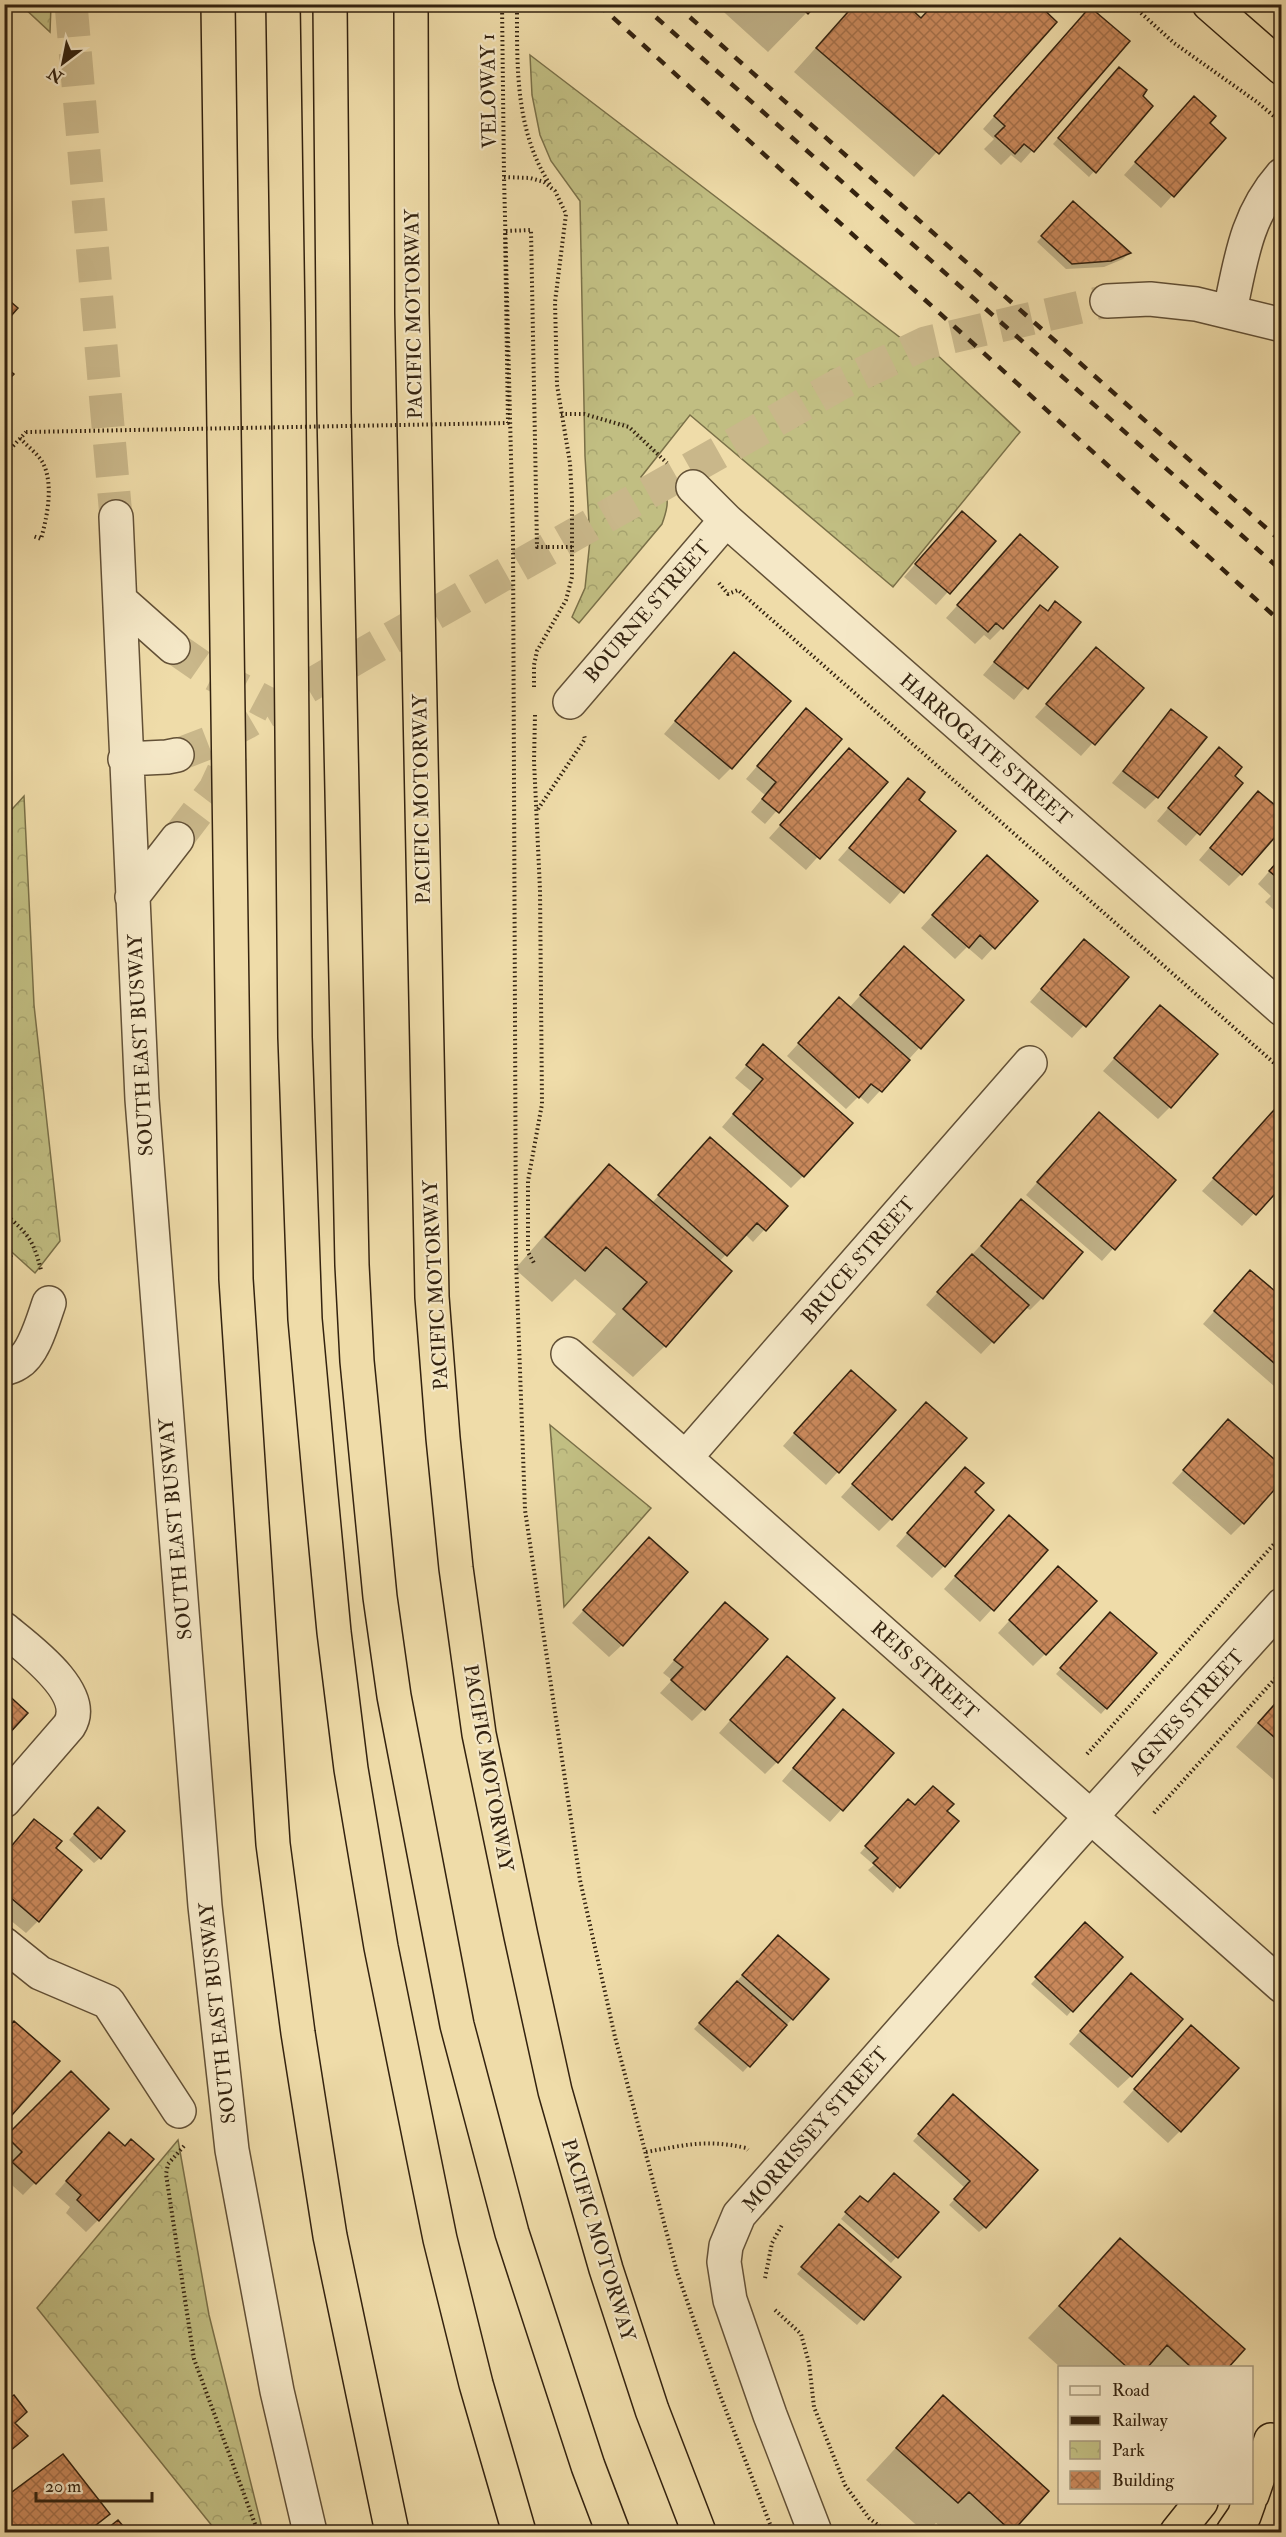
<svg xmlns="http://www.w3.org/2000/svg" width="1286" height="2537" font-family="'IM FELL Double Pica',serif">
<defs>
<pattern id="park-crowns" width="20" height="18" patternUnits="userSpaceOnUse" patternTransform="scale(1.5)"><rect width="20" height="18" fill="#c1be82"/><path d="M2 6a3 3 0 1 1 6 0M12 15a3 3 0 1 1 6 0" fill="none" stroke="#a6a36f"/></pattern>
<pattern id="building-cross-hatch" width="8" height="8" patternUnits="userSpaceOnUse" patternTransform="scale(1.5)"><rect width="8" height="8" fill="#ca895c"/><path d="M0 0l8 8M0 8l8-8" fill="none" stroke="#a5704a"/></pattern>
</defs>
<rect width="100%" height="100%" fill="#efdca9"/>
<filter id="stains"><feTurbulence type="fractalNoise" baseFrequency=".00333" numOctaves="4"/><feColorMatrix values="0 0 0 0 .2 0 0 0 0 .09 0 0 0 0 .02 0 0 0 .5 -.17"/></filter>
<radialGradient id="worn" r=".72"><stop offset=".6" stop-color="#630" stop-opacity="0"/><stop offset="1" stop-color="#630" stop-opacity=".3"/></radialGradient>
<path fill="url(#park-crowns)" stroke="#7a7048" stroke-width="1.5" d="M21 5H51L50 32Z
M530 55 927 358 933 351 1020 432 893 587 690 415 641 477C665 496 674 491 662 524L579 623 572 617 585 588 590 540 585 456 580 201 551 161 540 135 532 95Z
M24 796 34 1005 60 1241 35 1273 4 1245V818Z
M550 1425 651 1508 564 1607Z
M178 2140 209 2315 263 2532H217L37 2308Z"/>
<path fill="#0003" d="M715 4H815L768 52Z
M855 4 906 6 920 19 1055 22 914 177 794 72Z
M1078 21 1128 42 1021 163 1011 155 1001 165 984 149 994 139 983 129Z
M1114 75 1151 106 1089 177 1053 144Z
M1182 110 1208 123 1224 138 1161 208 1124 175Z
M1068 209 1129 253 1123 259 1104 267 1066 269 1037 242Z
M950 525 994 541 936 605 904 577Z
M1008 549 1002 628 990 640 984 635 975 644 946 618Z
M1055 603 1079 622 1014 700 983 675 1040 607 1047 612Z
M1096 649 1142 688 1081 756 1035 717Z
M722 666 731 768 719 780 664 734Z
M1171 711 1157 797 1145 809 1112 783Z
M794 723 840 739 765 824 751 812 765 795 746 779Z
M1219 749 1232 776 1241 784 1186 846 1157 821Z
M837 762 885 782 806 870 769 838Z
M908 780 917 800 954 831 890 904 838 860Z
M1246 805 1241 874 1229 886 1199 860Z
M1282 857V917L1265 902 1271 896 1258 884Z
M975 869 1035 902 982 960 967 947 955 959 921 928Z
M1072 953 1127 978 1072 1038 1030 1002Z
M892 960 920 1047 868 1104 859 1096 846 1109 787 1056 839 999 849 1008Z
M1160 1007 1170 1107 1158 1119 1103 1071Z
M764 1046 803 1176 791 1188 722 1127 752 1092 735 1078Z
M1274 1112 1282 1184 1242 1226 1202 1191Z
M1087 1126 1174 1180 1102 1261 1026 1195Z
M698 1151 786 1206 753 1242 745 1234 719 1262 730 1272 665 1346 633 1377 592 1342 616 1314 575 1279 552 1302 515 1269 577 1198 609 1166 652 1203Z
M1021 1201 1081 1252 1042 1298 1030 1310 1025 1307 981 1354 926 1305Z
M1238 1284 1282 1299V1393L1203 1324Z
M838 1384 894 1410 826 1485 783 1446Z
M914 1416 891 1519 879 1531 841 1497Z
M1216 1434 1243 1523 1231 1535 1172 1483Z
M953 1481 973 1492 944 1566 932 1578 896 1546Z
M997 1529 1046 1550 980 1622 944 1589Z
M637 1551 622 1645 609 1657 572 1623Z
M1046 1580 1045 1654 1033 1666 998 1633Z
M713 1616 704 1709 692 1721 660 1693 672 1680 663 1673Z
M1105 1619 1155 1653 1101 1714 1056 1674Z
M775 1670 777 1762 765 1774 719 1733Z
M1282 1695V1787L1236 1747Z
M831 1723 892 1753 830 1822 782 1781Z
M902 1807 945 1812 893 1893 868 1870 874 1865 860 1853Z
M92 1815 100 1858 94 1863 69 1840Z
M54 1848 38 1921 26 1933 4 1915V1855Z
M1079 1930 1072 2010 1067 2016 1031 1984Z
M772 1942 792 2019 743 2072 694 2029Z
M1119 1987 1131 2076 1118 2088 1069 2044Z
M1179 2039 1180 2131 1168 2143 1123 2102Z
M71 2073 107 2109 23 2195 4 2178V2172L11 2165 4 2159V2140Z
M948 2102 985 2227 979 2232 949 2205 965 2188 913 2141Z
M97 2146 124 2148 98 2220 86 2232 66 2213 70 2207 55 2194Z
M854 2204H867L937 2212 891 2263 841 2219Z
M834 2231 899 2277 857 2325 797 2274Z
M1120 2240 1226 2368H1061L1028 2338Z
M943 2397 1047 2491 1009 2532H946L936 2523 927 2532H924L866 2480Z
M4 2500 108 2514 88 2532H4Z"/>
<path fill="url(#building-cross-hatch)" stroke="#33220f" stroke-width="1.5" d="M798 4H817L808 14Z
M855 4H909L908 6 921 18 934 4H1038L1057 22 939 154 816 48Z
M1090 7 1130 41 1034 152 1024 144 1015 154 995 136 1005 126 994 116Z
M1119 67 1147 90 1143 96 1153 106 1096 173 1058 138Z
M1194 96 1216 116 1210 123 1226 138 1174 197 1135 162Z
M1073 201 1131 253 1111 261 1072 264 1041 236Z
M4 296 18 308 4 324Z
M4 366 14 374 4 384Z
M962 511 996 541 950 594 915 564Z
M1020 534 1058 567 1003 629 996 623 988 632 957 605Z
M1055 601 1081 622 1028 689 994 662 1040 605 1048 611Z
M1096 647 1144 688 1095 745 1046 704Z
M734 652 791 701 732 769 675 721Z
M806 708 842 739 779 813 762 799 776 782 757 766Z
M1171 709 1207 737 1158 798 1123 771Z
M1219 747 1242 767 1235 776 1243 783 1200 835 1168 808Z
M849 748 888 782 820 859 780 825Z
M908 778 925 792 919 800 956 831 904 893 849 848Z
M1258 791 1282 811V829L1242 875 1210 848Z
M987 855 1038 901 995 949 980 935 969 948 932 915Z
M1282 857V882L1269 871Z
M1084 939 1129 977 1086 1027 1041 989Z
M904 946 964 1000 921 1049 860 995Z
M839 997 910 1060 882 1092 871 1084 859 1098 798 1043Z
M1160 1005 1218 1054 1171 1108 1114 1058Z
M763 1044 853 1123 804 1177 733 1114 763 1079 746 1065Z
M1274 1110 1282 1117V1186L1256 1215 1213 1178Z
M1099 1112 1176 1180 1115 1250 1037 1182Z
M710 1137 788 1206 766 1231 757 1223 727 1256 658 1195Z
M609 1164 732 1271 666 1347 623 1309 647 1282 606 1247 585 1271 545 1237Z
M1021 1199 1083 1252 1043 1299 981 1246Z
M4 1250 12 1256 4 1264Z
M972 1254 1029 1305 994 1343 937 1292Z
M1250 1270 1282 1297V1370L1214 1311Z
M851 1370 896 1410 839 1473 794 1433Z
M926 1402 967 1438 892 1520 852 1484Z
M1228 1419 1282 1466V1481L1244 1524 1183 1470Z
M965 1467 984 1483 975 1492 994 1510 945 1567 907 1533Z
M1009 1515 1048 1550 994 1611 955 1576Z
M649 1537 688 1572 623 1646 583 1610Z
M1058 1566 1097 1601 1046 1655 1009 1620Z
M725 1602 768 1639 705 1710 671 1680 683 1667 674 1660Z
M1110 1612 1157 1653 1107 1709 1060 1668Z
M787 1656 835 1698 778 1763 730 1720Z
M4 1691 28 1713 4 1739Z
M1282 1696V1744L1258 1723Z
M843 1709 894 1753 843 1811 793 1768Z
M933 1786 954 1804 947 1811 959 1821 900 1888 873 1863 878 1858 865 1846 908 1799 915 1805Z
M98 1807 125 1831 101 1859 74 1834Z
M34 1819 62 1841 56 1848 82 1870 39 1922 4 1892V1855Z
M1085 1922 1123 1957 1073 2012 1035 1977Z
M778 1935 829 1979 793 2020 742 1975Z
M1131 1973 1183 2019 1132 2077 1080 2031Z
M737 1981 787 2025 750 2067 699 2023Z
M14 2021 60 2061 4 2124V2032Z
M1191 2025 1239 2068 1181 2132 1134 2089Z
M71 2071 109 2109 36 2184 12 2162 22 2152 6 2136Z
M953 2094 1038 2170 986 2228 954 2199 970 2181 918 2134Z
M109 2132 125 2146 131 2139 154 2159 99 2221 77 2200 81 2195 66 2181Z
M894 2173 939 2212 898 2258 845 2212 860 2196 868 2202Z
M839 2224 901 2277 864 2320 801 2267Z
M1120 2238 1245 2349 1228 2368H1192L1167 2345 1147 2368H1128L1059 2306Z
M14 2395 27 2412 15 2423 28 2436 4 2456V2402Z
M943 2395 1049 2491 1012 2532 969 2492 958 2503 896 2448Z
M63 2454 110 2514 87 2532H9L4 2527V2498Z
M118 2520 128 2532H103Z"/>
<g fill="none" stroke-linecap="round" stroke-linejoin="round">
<path stroke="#c9b78a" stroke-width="33" stroke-dasharray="33 16" stroke-linecap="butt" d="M71 4 116 517
M173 647 212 674 273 706
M177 755 208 743 246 723 365 653 840 384 925 343 1107 301
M177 839 215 789 232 752"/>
<defs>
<path id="minor" d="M1107 301 1150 299 1196 304 1282 325
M1230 311C1241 259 1246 216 1282 175
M693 487 726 520 1282 1009
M116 517 142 1099 205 1906 232 2150 277 2391 310 2532
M120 600 173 647
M570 702 726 520
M125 759 167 757 177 755
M132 897 177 839
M568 1354 1282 1986
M4 1369C9 1367 14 1366 18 1363 34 1354 43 1320 49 1303
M686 1457 1030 1063
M4 1629C27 1648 90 1693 69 1726L4 1801
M4 1944 40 1973 108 2002 179 2111
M815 2532 770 2415 730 2300 724 2262 726 2246 739 2215 1069 1841 1282 1605"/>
<path id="highway" d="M218 4 236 1279 273 1844 298 2033 330 2236 392 2532
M283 4 288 323 295 1037 305 1319 320 1485 334 1632 351 1769 381 1947 440 2239 476 2384 519 2532
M330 4 334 412 352 1265 357 1361 380 1597 394 1696 457 2025 512 2233 588 2466 613 2532
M411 4 412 313 432 1297 443 1438 456 1568 479 1734 521 1936 555 2091 606 2269 652 2410 699 2532
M1209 4 1282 68
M1252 2495 1271 2440
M1177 2532 1201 2502
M1233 2532 1244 2516 1249 2502"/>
</defs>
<use href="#minor" stroke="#625036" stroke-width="36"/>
<use href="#highway" stroke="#33220f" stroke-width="36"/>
<path stroke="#33220f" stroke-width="4" stroke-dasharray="1.5 3" stroke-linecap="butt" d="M502 4 504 177 513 537 516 1259 525 1510 580 1880 615 2037 677 2272 720 2395 770 2524
M517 4C517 67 515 132 551 186
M1131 4 1174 43 1257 102 1282 123
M504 177 530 178 544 182 555 191 566 214 555 302 557 385 570 463 572 500V577L566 600 537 651 534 665V689
M561 414H584L629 427 667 463
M20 438C27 446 38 454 43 463 54 485 47 517 41 539L33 536
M4 456 26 432
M548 547H572
M719 583 728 594 738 590 1282 1070
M535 715 534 761 540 890 542 1104 528 1181V1252L535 1265
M538 809 585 739 584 735
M4 1213C28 1234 33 1239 41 1270
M1087 1754 1282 1535
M1154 1813 1282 1671
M184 2146 168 2164 166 2174 194 2359 258 2532
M646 2152C685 2145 707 2139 746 2148L748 2150
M765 2278 772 2243 782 2225
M775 2310 801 2334 809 2363 814 2407 845 2485 869 2518 887 2532"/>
<use href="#minor" stroke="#f5e8c7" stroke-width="33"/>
<use href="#highway" stroke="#efdca9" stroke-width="33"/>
<path stroke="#33220f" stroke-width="4.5" stroke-dasharray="10 10" stroke-linecap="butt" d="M598 4 1282 623
M641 4 1282 571
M675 4 1282 542"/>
<path stroke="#33220f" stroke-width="4" stroke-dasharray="1.5 3" stroke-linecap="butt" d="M26 432 508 423 505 231 531 230 537 547H548"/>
</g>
<g text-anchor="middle" stroke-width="4.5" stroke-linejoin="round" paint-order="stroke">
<g font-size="20" fill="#33220f" stroke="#f5e8c7">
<text transform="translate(488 91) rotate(-91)" y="7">VELOWAY 1</text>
<text transform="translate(413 314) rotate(-91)" y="7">PACIFIC MOTORWAY</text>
<text transform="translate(647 611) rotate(-49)" y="7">BOURNE STREET</text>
<text transform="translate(986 749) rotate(41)" y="7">HARROGATE STREET</text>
<text transform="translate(421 799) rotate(-91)" y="7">PACIFIC MOTORWAY</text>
<text transform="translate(140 1045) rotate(-93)" y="7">SOUTH EAST BUSWAY</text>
<text transform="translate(858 1260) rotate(-49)" y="7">BRUCE STREET</text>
<text transform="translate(435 1285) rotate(-93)" y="7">PACIFIC MOTORWAY</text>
<text transform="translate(175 1529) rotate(-95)" y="7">SOUTH EAST BUSWAY</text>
<text transform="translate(925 1670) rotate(42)" y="7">REIS STREET</text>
<text transform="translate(1186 1712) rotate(-48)" y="7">AGNES STREET</text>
<text transform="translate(489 1768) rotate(80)" y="7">PACIFIC MOTORWAY</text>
<text transform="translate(217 2013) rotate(-96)" y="7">SOUTH EAST BUSWAY</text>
<text transform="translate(815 2129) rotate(-49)" y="7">MORRISSEY STREET</text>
<text transform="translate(599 2240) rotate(73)" y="7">PACIFIC MOTORWAY</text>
</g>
</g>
<rect width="1286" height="2537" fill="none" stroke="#efdca9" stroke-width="24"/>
<rect x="6" y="6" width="1274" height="2525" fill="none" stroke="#33220f" stroke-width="3"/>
<rect x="12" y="12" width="1262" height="2513" fill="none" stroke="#33220f" stroke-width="1.5"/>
<rect x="1058" y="2366" width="195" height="138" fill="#f5e8c7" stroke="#a7997d" stroke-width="1.5"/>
<rect x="1070" y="2386" width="30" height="9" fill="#f5e8c7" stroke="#a7997d" stroke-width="1.5"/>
<text x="1112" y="2396" font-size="18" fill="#33220f">Road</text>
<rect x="1070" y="2416" width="30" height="9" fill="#33220f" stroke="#a7997d" stroke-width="1.5"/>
<text x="1112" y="2426" font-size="18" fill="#33220f">Railway</text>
<rect x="1070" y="2441" width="30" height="18" fill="url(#park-crowns)" stroke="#a7997d" stroke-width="1.5"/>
<text x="1112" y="2456" font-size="18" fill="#33220f">Park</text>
<rect x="1070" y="2471" width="30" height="18" fill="url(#building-cross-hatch)" stroke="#a7997d" stroke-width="1.5"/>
<text x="1112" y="2486" font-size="18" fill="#33220f">Building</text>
<g transform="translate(63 63) rotate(212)" stroke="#f5e8c7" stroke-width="4.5" paint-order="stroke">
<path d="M0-4.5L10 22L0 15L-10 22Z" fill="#33220f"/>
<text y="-9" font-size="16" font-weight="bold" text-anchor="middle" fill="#33220f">N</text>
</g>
<path d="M36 2492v9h116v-9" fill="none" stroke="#33220f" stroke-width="3"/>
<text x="45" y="2492" font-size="18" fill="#33220f" stroke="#f5e8c7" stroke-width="4.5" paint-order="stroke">20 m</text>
<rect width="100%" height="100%" filter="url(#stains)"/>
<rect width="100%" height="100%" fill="url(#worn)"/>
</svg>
